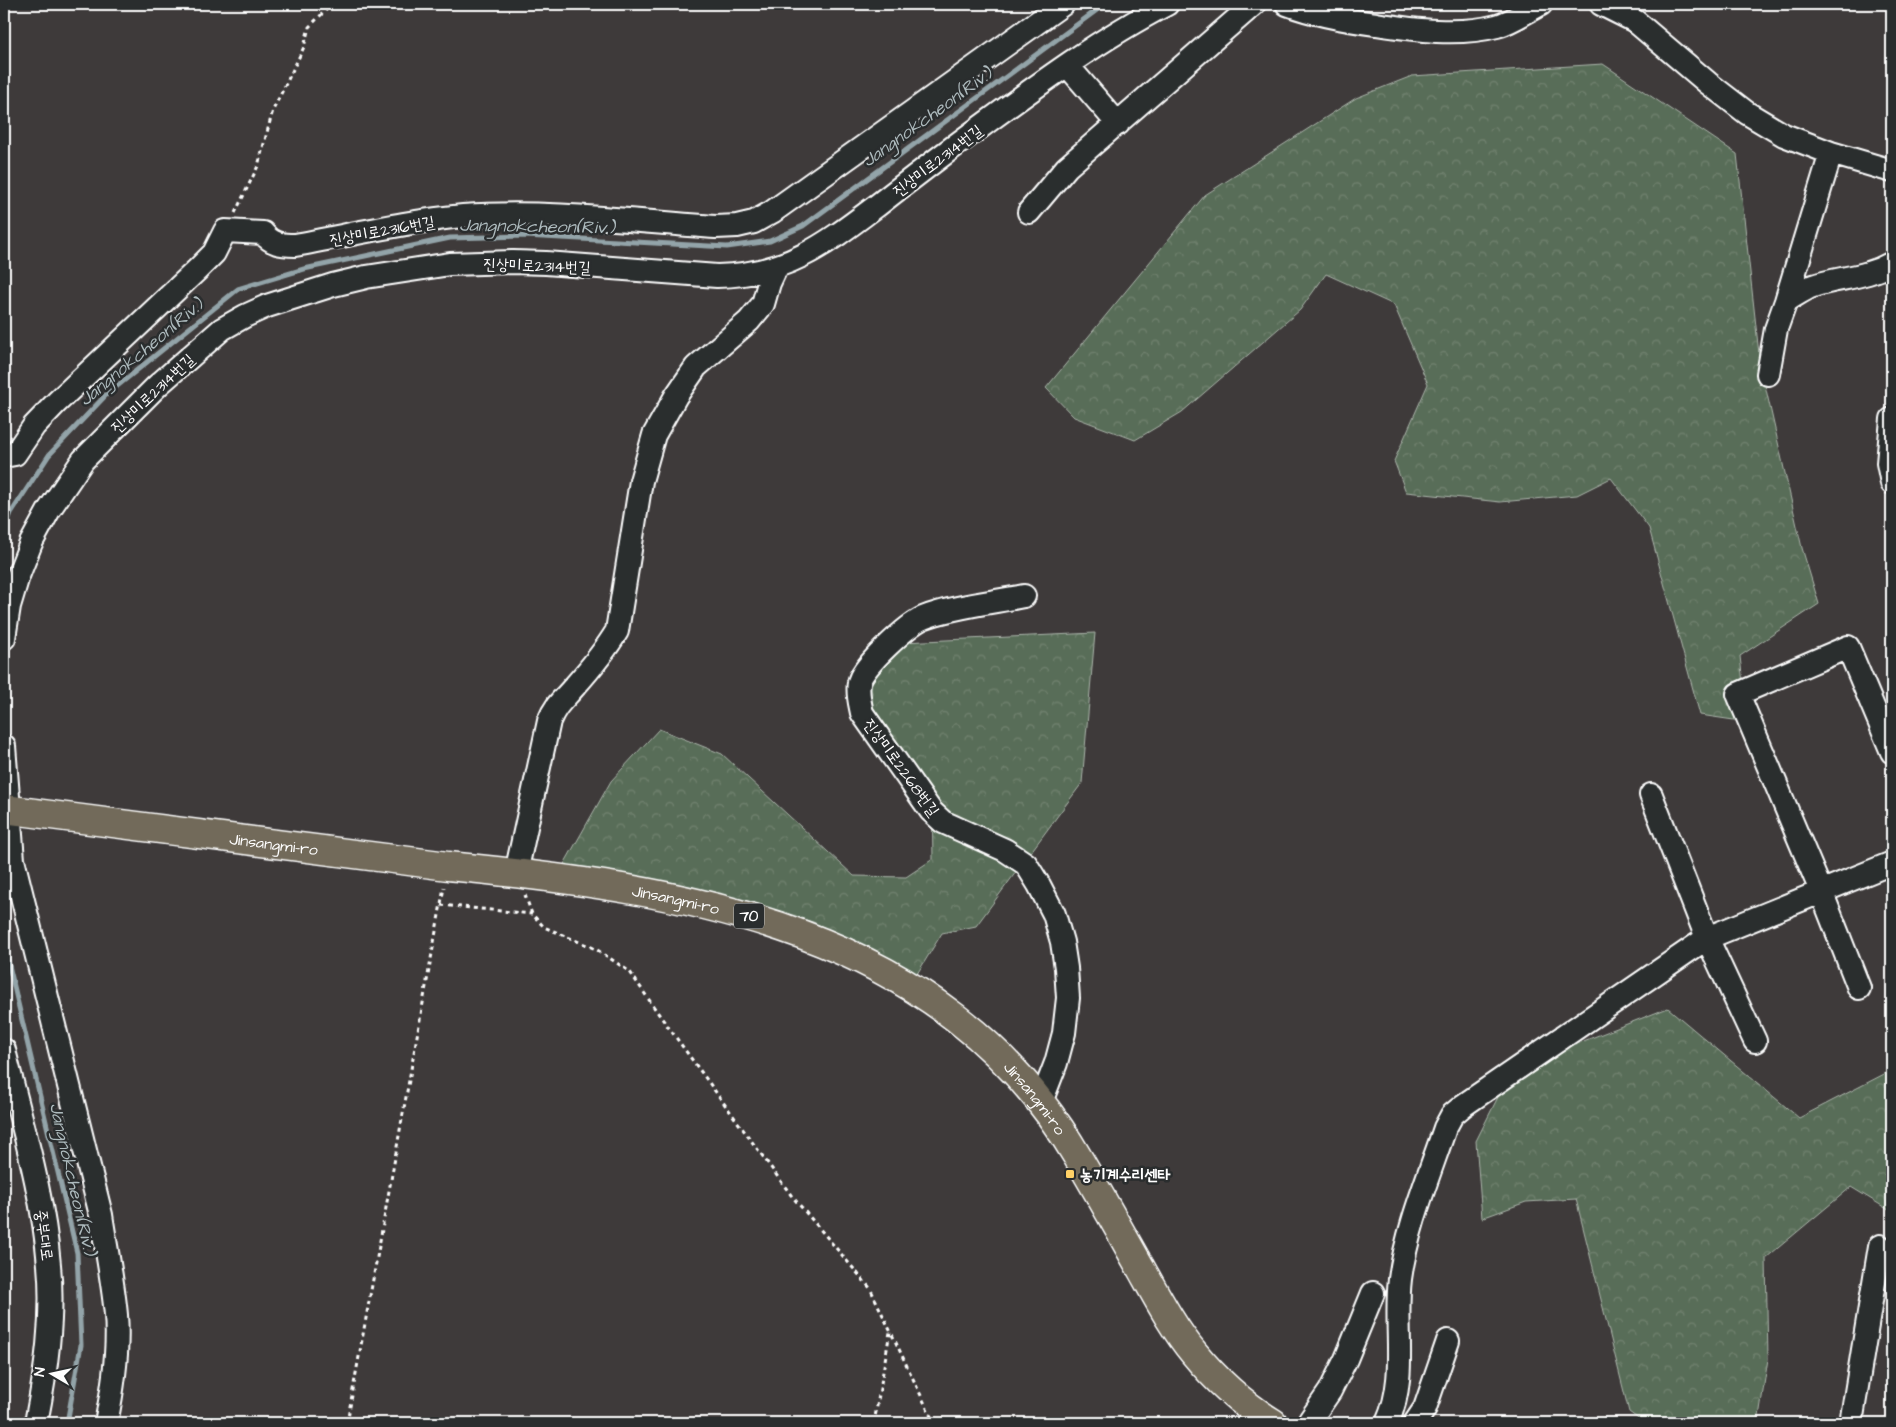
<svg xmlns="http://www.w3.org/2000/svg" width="1896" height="1427" font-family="'Architects Daughter','Poor Story',sans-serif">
<defs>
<pattern id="forest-crowns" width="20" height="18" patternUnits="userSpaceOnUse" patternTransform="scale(1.25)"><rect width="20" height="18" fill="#596d58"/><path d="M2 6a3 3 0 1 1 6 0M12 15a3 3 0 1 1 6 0" fill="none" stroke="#728371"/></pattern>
</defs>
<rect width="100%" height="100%" fill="#3e3a3a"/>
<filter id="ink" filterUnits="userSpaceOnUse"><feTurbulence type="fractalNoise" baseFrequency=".02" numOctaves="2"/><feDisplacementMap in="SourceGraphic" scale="10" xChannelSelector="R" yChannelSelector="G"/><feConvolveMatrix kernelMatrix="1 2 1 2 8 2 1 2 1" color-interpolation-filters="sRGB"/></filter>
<g filter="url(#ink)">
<path fill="url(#forest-crowns)" stroke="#acb6ac" d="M1603 64 1737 154 1760 363 1802 548 1819 604 1740 656 1747 722 1700 715 1649 528 1611 478 1577 495 1500 502 1406 492 1394 461 1428 384 1394 305 1326 274 1300 310 1182 412 1135 440 1074 417 1046 388 1205 195 1356 98 1412 76Z
M1095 633 1082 783 976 926 942 933 917 974 813 922 709 893 563 866 611 781 659 729 722 754 854 876 906 877 933 859 932 797 865 702 871 673 903 642Z
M1668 1008 1799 1118 1892 1070V1212L1851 1187 1766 1258 1768 1359 1758 1423H1644L1629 1412 1576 1199 1526 1202 1482 1218 1476 1141 1512 1069Z"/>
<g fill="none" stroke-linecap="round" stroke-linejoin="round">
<path stroke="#93a4a9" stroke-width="5" d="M4 531 11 513 49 455 106 395 238 289 304 269 450 238 525 236 727 247 770 241 803 226 1105 4
M4 944 77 1253 81 1345 67 1423"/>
<defs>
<path id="minor" d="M1287 4C1316 15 1345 20 1376 24 1415 30 1458 36 1497 26 1512 22 1527 11 1541 4
M1601 4 1635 21 1708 83 1747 113 1784 135 1831 153 1892 171
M1067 65 1118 124
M1029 212 1067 167 1254 4
M1786 301C1795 296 1804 289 1813 286 1840 277 1866 278 1892 263
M1768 374 1776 329 1786 301 1831 153
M1892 419 1888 463 1892 483
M4 456 15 454 34 426 57 402 197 270 214 253 225 231 263 233C272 244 281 245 295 245 350 235 408 221 463 216 547 210 632 221 716 227L737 226 754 222 772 212 1063 4
M1024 596C994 602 950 607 923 618 908 625 861 667 859 683 857 693 860 703 862 713L931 811 943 822 1005 850 1026 864 1039 885 1054 914 1062 942 1066 968 1068 998 1064 1033 1056 1063 1041 1102
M4 638 9 606 18 576 31 543 49 510 83 460 158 385 222 329 245 316 267 306 333 285 366 277 450 264 513 262 546 263 717 276C787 275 826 244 879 204 906 183 933 162 960 142 1027 93 1094 42 1167 4
M4 746 13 860 101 1215C106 1248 113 1282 116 1315 119 1350 113 1389 106 1423
M1651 795 1707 938 1755 1041
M516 873 549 721C556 704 563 700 574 687 590 669 605 651 617 631L641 481 654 435 676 396 696 367 749 321 763 304 769 283 776 268
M1859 988 1821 891 1738 694 1848 647 1892 752
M4 1050C21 1121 43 1192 49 1265 54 1317 46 1372 36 1423
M1308 1423 1330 1391 1346 1359 1373 1293
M1387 1423C1408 1377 1394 1328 1400 1279 1407 1228 1428 1178 1445 1128L1452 1115 1464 1105 1707 938 1892 863
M1415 1423 1425 1408 1448 1341
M1851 1423 1880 1246"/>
<g id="major">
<path id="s1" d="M4 809 448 866C687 889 944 929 1077 1156 1100 1195 1121 1233 1143 1272 1158 1299 1174 1329 1194 1353 1216 1380 1244 1405 1273 1423"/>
</g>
</defs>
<use href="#minor" stroke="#fff" stroke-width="26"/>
<use href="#major" stroke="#fff" stroke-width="31"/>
<path stroke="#fff" stroke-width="3" stroke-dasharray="4 4" stroke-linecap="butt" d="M235 213 258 166 273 110 304 47 309 27 332 4
M525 895 532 914 544 927 596 949 630 972 658 1013 791 1195 870 1288 934 1423
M441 905 532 914
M347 1423 444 887
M874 1423 890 1332"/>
<use href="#minor" stroke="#2a2d2e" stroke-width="22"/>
<use href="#major" stroke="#726b5a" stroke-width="28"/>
</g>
</g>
<rect fill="#ffd166" stroke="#2a2d2e" stroke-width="2" x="1065" y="1169" width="10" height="10" rx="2.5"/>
<g text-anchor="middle" stroke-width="5" stroke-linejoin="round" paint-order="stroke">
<rect fill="#2a2d2e" stroke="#bfc0c0" stroke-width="1" x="734" y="903.5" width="30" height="25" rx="4"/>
<g font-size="15" font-weight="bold" fill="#fff">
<text x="749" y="921">70</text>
</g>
<g font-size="16" fill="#fff" stroke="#2a2d2e">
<text transform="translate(937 160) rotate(-37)" y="6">진상미로2314번길</text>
<text transform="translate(382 230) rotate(-10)" y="6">진상미로2316번길</text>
<text transform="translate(537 265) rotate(2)" y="6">진상미로2314번길</text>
<text transform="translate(152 393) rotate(-43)" y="6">진상미로2314번길</text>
<text transform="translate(902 767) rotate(54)" y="6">진상미로2268번길</text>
<text dy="6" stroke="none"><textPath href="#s1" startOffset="272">Jinsangmi-ro</textPath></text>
<text dy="6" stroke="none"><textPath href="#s1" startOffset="678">Jinsangmi-ro</textPath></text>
<text dy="6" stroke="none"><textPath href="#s1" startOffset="1098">Jinsangmi-ro</textPath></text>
<text transform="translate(45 1235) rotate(82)" y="6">중부대로</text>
</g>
<g font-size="16" font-weight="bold" fill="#fff" stroke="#2a2d2e" text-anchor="start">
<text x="1080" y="1180">농기계수리센타</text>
</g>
<g font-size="18" font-style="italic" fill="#aebbbe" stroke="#2a2d2e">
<text transform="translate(927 117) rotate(-36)" y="6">Jangnokcheon(Riv.)</text>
<text transform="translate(537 226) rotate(1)" y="6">Jangnokcheon(Riv.)</text>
<text transform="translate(141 352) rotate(-40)" y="6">Jangnokcheon(Riv.)</text>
<text transform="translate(73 1179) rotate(77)" y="6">Jangnokcheon(Riv.)</text>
</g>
</g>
<rect width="1896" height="1427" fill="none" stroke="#2a2d2e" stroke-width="20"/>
<rect x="10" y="10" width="1876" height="1407" fill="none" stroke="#fff" stroke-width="2" filter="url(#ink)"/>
<g transform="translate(52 1374) rotate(279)" stroke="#2a2d2e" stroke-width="4" paint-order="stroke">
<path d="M0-4L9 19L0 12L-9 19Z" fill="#ffffff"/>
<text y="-8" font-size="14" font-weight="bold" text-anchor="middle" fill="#ffffff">N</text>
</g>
</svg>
